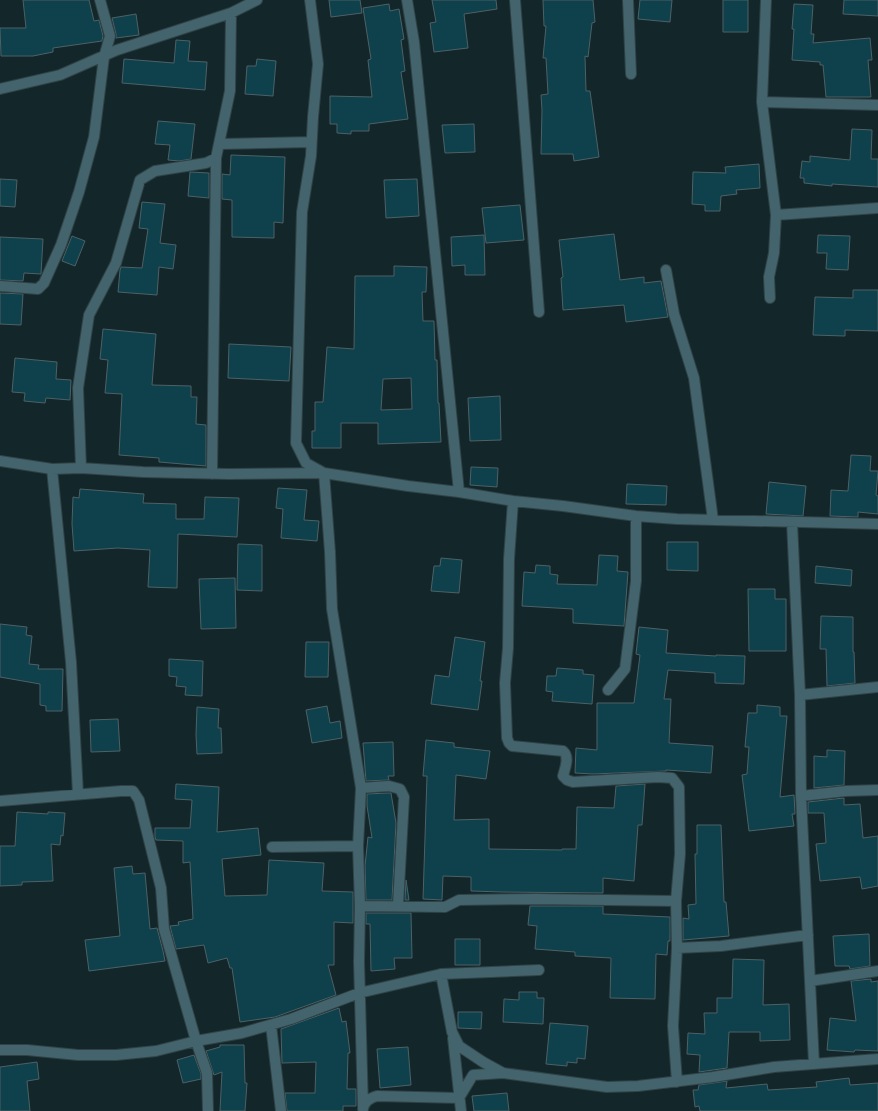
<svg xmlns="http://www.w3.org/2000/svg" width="878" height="1111" font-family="Rubik,sans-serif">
<rect width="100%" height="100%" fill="#13262a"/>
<path fill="#0e414b" stroke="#4d6166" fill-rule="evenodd" d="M23 0H89L94 21 99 20 103 36 102 41 53 48V52L33 56H1L0 28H26Z
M329 0H360L362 13 331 17Z
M432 0H496L497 9 464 14 468 48 434 52 430 23 436 22Z
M543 0H593L595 22 592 23 588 57 585 56 586 91H590L599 157 574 161 573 154H541L542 110 541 95 548 94 546 58H543L546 26H544Z
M640 0H672L670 22 638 19Z
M723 0H748V32H723Z
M844 0H878V16L843 14Z
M389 4 390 11 399 9 404 39 401 40 405 71 401 72 408 119 369 124V131H351V134L337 133V124H330V96L372 97 368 60 371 59 363 8Z
M794 4 813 5 811 34H814L813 43 870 38 872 60H868L871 97H826L823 65H820V62L792 60 794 29H792Z
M136 14 139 35 116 38V34L112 18Z
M176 40 190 41 188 61 207 62 205 90 122 83 124 59 174 63Z
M257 59 276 61 273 96 245 94 247 66H256Z
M158 121 195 124 191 159 179 161 168 160 170 145 155 144Z
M474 124 475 152 445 153 442 125Z
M852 129 872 130 871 159H878V187L832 184V186L804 183V178H800L802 161 810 162V156L850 160Z
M231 155 285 157 283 223 274 222V238L232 237V200L222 199V174L230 175Z
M759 164 760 188 736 190 737 194 721 196 720 211H705V205L692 204 693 172 726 173 725 167Z
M190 172 209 173V198L188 196Z
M0 179 17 180 15 207 0 206Z
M417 179 419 216 386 218 384 180Z
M142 202 165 204 160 243 176 245 173 269 159 267 157 295 118 292 120 270 121 267 142 268 148 229 139 228Z
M520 205 524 240 486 243 482 208Z
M614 234 620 280 644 277V283L661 281 668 317 626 322 624 305 563 310 561 278 563 277 559 240Z
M484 235 485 275H465V265L452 266 451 237Z
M818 235 850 236 848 270 826 269 827 253H817Z
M72 236 85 241 75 266 62 261Z
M0 237 43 239 41 274 24 273 23 281 0 280Z
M394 266 427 267 426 292H422L423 321H434L435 360H437L438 403H439L441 442 378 444V423H341V448H312V431H315V402H323L327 347 354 349 355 276H394ZM411 378 412 409 381 410 383 379Z
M853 290H878V331L845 330V336L813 335 815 297 853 298Z
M0 293 23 294 21 325 0 324Z
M103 329 156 334 152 385 191 386V397H197L196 424 206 425V466L159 462V458L119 455 122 394 105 393 108 360 100 359Z
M229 344 291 347 289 381 228 378Z
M15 358 57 362 56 379 71 380 70 400 46 398 45 403 24 401 25 393 12 392Z
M500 396 501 440 470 441 468 398Z
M851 455 871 456 870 471H878L876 495 878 496V514L858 512V517L830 516 831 490 848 491Z
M471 467 498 468 497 487 470 485Z
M769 482 806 486 803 516 766 514Z
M627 484 667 486 666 505 626 504Z
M278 488 307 490 304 520 319 521 317 541 281 538 283 509 276 508Z
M80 489 144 494 143 503 176 504V519H204L205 497 239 498 237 537 178 534 177 588 148 587 150 550 118 548 74 551 72 524 73 497 79 498Z
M667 542H698V571L667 570Z
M238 544 262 545V591L237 590Z
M599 555 618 556 617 571 628 572 624 626 573 623V609L522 606 524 572 535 573 536 565 550 566V574L558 575 557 584 597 585Z
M441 558 462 560 459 593 431 591 434 566H440Z
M816 566 852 570 851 586 815 583Z
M235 578 236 628 201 629 199 579Z
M748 589H775V599H786V651H749Z
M821 616 853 617V652H854L855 683 827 686 826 649H820Z
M0 624 27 627 26 635 32 636 29 664 39 665 38 669H63L62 711H46V706L40 705V684L0 677Z
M639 627 668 630 666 653 716 656V655L745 656 744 684 715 683V673L668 670 664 699H671L669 743 713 746 711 773 666 770V771L593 774 575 773 576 748 597 750V703H634L640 655 636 654Z
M455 637 485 642 480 681H482L478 710 431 704 435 675 449 677Z
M306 642H329L328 677H305Z
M169 659 203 661 202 696 185 695 186 687 176 686 177 677 169 676Z
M557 668 583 670V674L594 675 592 704 552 701 553 692 546 691 547 676H556Z
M757 705 780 707V716H787L780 797 794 795 795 814H792L794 826 749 831 742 775 747 774 749 747H745L748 713H757Z
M327 706 330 723 340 721 342 738 312 743 306 710Z
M197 707 219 709 218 728H221L222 753 197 754 196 735Z
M118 719 120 751 91 752 90 720Z
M426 740 454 743V747L490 751 486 779 456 775 454 820 489 819V849L562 850V849H576L577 807 614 808 616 786 645 784 642 825H638L634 881 603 878V893L502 892 471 891V877L443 876 442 900 423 899 427 776H423Z
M393 742 394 776H388L389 780 366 781 363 743Z
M827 750 845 751 844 785 814 788V756L827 757Z
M176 784 219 787 217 832 258 828 261 855 222 859 225 896 267 895 269 860 324 863 322 891 353 892V923L334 922V965H328L336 995 275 1017 240 1022 232 968H230L227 958 208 963 204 945 176 949 170 926 179 925 178 922 193 919 190 862 183 863V841L156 840 155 837V828H190L192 800 175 799Z
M388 793H391L396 823 392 900H366L365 866 368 837 372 838 367 806V794Z
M844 798V805L860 804 863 838 878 836V886L862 889 860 877 820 881 816 844 826 843 824 813H808V802Z
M17 812 48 814V812L65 813 63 836 61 835 60 845 51 844 53 881 22 882V885L0 886V846H15Z
M697 825H721L724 902H726L729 936 683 940V918L689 919 688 905 696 904 695 854H697Z
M132 866 133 874 145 873 150 929 157 928 163 951 165 961 89 971 85 940 120 936 114 868Z
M406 880 409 900H405Z
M530 906H603V914L670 917V941H668L667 955 656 954 655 999 610 998 611 958 575 956V952L535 949 537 926 528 925Z
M366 913H411L412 958H394L395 969 371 971 370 924H366Z
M869 934 870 966 850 969 849 966H835L833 936Z
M455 939H480V965H455Z
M733 959 764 960 763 1005 789 1004 790 1040 760 1041V1032H729L727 1068 699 1072 700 1055 687 1054 688 1033 705 1034 704 1013H717V998H732Z
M871 979V982L878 981V1051L855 1050 854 1052 827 1050 830 1018 856 1021 851 981Z
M519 992H537V998H544L543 1024 503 1022 504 999 519 1000Z
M339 1008 342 1022 346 1021 350 1053H348L347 1089H356V1106H343V1111H287L285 1093H315L316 1062 282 1063 281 1029Z
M458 1012H482L481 1029 458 1028Z
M550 1023 588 1026 585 1059 577 1058V1063L567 1062V1066L546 1064Z
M220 1045H244L245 1083H247L245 1111H220L222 1072 214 1075 206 1051 220 1047Z
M408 1047 411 1085 380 1088 377 1049Z
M194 1055 201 1074V1079L183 1083 177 1060Z
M37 1062 39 1079 27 1081 30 1111H0V1067Z
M849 1078 850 1085 878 1083V1111H700L699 1106 695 1107 693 1090H698L699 1085 727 1081 726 1088 767 1084 768 1090 817 1087 816 1082Z
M507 1093 509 1111H474L472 1096Z"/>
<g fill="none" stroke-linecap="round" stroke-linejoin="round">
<defs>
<path id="minor" d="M310 0 318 64 313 117 311 156 302 212 296 443 306 463 324 473 330 552 332 609 361 788 358 846 360 906 359 962 363 1107
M407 0 414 42 459 492
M515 0 539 312
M628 0 631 74
M766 0 762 102 776 215 774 253 769 277 770 298
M0 89 60 75 117 50 231 13 257 0
M762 102 878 105
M219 144 311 142
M776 215 878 208
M666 270 674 314 694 378 713 520
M0 286 38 289 44 283 61 245 79 192 94 137 104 57 110 36 100 0
M0 461 52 469 81 468 143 472 229 474 324 473 408 486 459 492 513 501 563 506 636 516 677 519 878 524
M81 468 78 388 89 315 116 263 140 180 155 171 206 163 216 158 230 91 231 13
M52 469 71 662 78 794
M212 474 216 158
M513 501 509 559 508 648 505 683 507 738 509 743 512 746 563 751C570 757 565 768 563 776L567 780 573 782 658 777 672 778 679 787 680 854 676 901 677 948 673 1026 677 1082
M792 522 800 695 801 796 814 1064
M608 690 625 669 636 581V516
M800 695 878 687
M361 788 389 786 400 789 404 797 398 906
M801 796 846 791 878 790
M0 801 121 791H133L139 800 161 888 164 929 196 1041 207 1073 208 1111
M272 847 358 846
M360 906 445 907 459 900 537 899 676 901
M677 948 721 946 808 935
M441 974 452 1032 459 1046 483 1062 503 1073 607 1087 638 1086 713 1077 774 1067 878 1059
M810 981 878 971
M271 1025 281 1111
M453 1038 461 1111
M0 1050H27L78 1055H116L156 1051 196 1041 242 1033 291 1019 359 993 441 974 539 970
M363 1109C364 1101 370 1098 377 1096L459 1098 473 1075 503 1073"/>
</defs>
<use href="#minor" stroke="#304245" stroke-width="12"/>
<use href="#minor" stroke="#43646c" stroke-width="10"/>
</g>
</svg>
